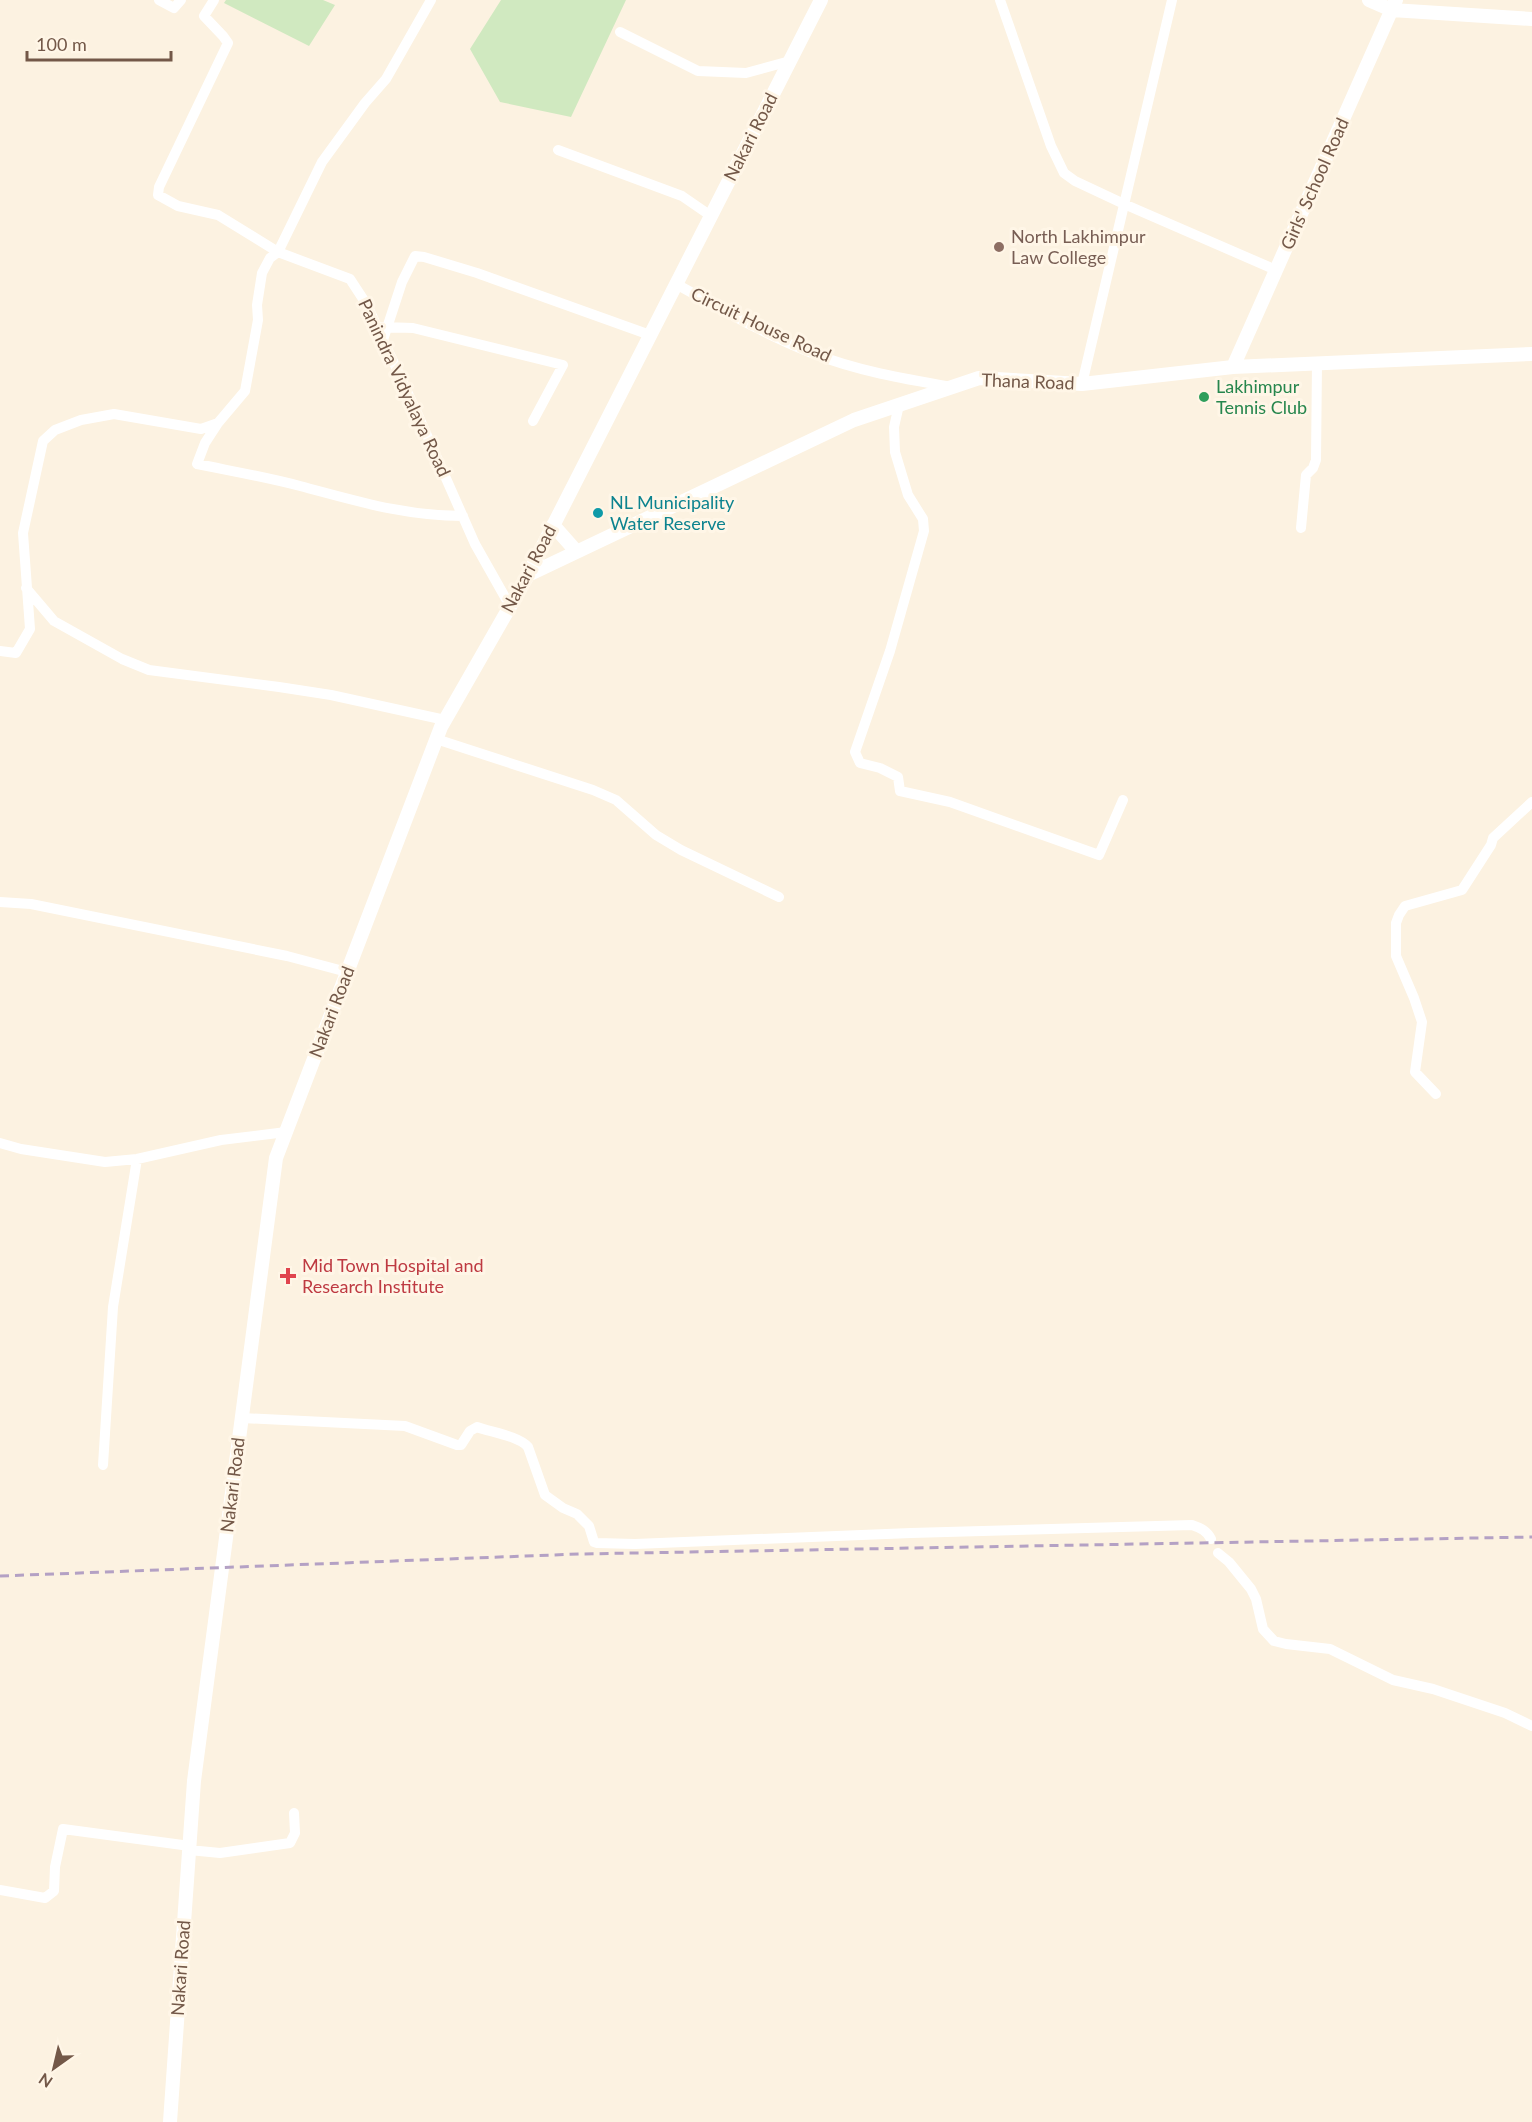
<svg xmlns="http://www.w3.org/2000/svg" width="1532" height="2122" font-family="Lato,sans-serif">
<rect width="100%" height="100%" fill="#fcf2e1"/>
<path fill="#d0e9c0" d="M226 0H323L335 5 309 46 224 3Z
M501 0H626L571 117 500 102 470 49Z"/>
<g fill="none" stroke-linecap="round" stroke-linejoin="round">
<path stroke="#fff" stroke-width="10" d="M159 0 174 8 181 0
M214 0 204 16 223 36 228 43 159 187 158 195 178 206 218 215 278 252 270 258 262 273 257 305 258 320 245 391 218 423 205 443 197 464C231 471 266 477 300 486 357 501 404 516 463 516
M431 0 386 79 365 103 322 162 278 252 350 279 367 305 418 415 475 544 510 606
M1000 0 1051 146 1064 173 1075 181 1124 204 1276 270
M620 32 698 71 746 73 790 61
M558 150 682 196 711 216
M676 284C720 308 765 335 812 353 857 371 905 379 952 387
M383 327 413 328 563 365 533 421
M383 340 402 282 415 256 424 257 477 273 650 335
M1082 384 1172 0
M899 405 894 427 895 452 908 495 923 519 924 531 890 651 855 752 860 763 880 768 898 777 900 791 950 802 1099 855 1123 800
M1301 528 1306 475 1313 468 1316 460 1317 363
M26 588 54 621 122 659 149 670 279 687 331 695 445 720
M0 651 16 653 30 629 23 533 43 441 55 430 81 420 114 414 201 429 218 423
M436 739 593 790 616 800 656 835 681 850 779 897
M0 902 31 904 287 956 347 972
M1436 1094 1415 1072 1422 1022 1414 998 1396 956V923L1399 915 1405 906 1462 890 1491 845 1493 838 1532 802
M0 1143 21 1149 105 1162 137 1159 221 1140 286 1132
M242 1418 405 1426 457 1445H461L470 1431 477 1427C490 1432 519 1436 528 1447L545 1495 563 1508 577 1514 589 1526 594 1542 597 1543 635 1544 911 1533 1192 1525C1201 1528 1207 1531 1211 1539
M103 1465 113 1307 137 1159
M1218 1553 1229 1562 1251 1589 1256 1599 1263 1629 1274 1641 1286 1644 1330 1649 1393 1680 1433 1689 1505 1713 1532 1726
M189 1850 220 1853 290 1843 295 1833 294 1813
M0 1890 45 1898 54 1891 55 1867 63 1829 190 1846"/>
<path stroke="#fff" stroke-width="14" d="M1369 0 1392 10 1532 19
M1233 367 1396 0
M553 525 576 551
M528 575 854 420 979 378 1082 384 1233 367 1532 354
M170 2122 194 1781 276 1158 441 727 528 575 821 0"/>
<path stroke="#b4a1c4" stroke-width="3" stroke-dasharray="9 6" stroke-linecap="butt" d="M0 1576 579 1554 1532 1537"/>
</g>
<circle fill="#8d6e63" stroke="#fff6e7" stroke-width="2" cx="999" cy="247" r="6"/>
<circle fill="#2e9e5b" stroke="#fff6e7" stroke-width="2" cx="1204" cy="397" r="6"/>
<circle fill="#0f9aa8" stroke="#fff6e7" stroke-width="2" cx="598" cy="513" r="6"/>
<path fill="#e0444e" stroke="#fff6e7" stroke-width="2" d="M285 1267h6v6h6v6h-6v6h-6v-6h-6v-6h6z"/>
<g text-anchor="middle" stroke-width="6" stroke-linejoin="round" paint-order="stroke">
<g font-size="18" fill="#735848" stroke="#fff6e7">
<text transform="translate(751 137) rotate(-63)" y="6">Nakari Road</text>
<text transform="translate(1315 184) rotate(-66)" y="6">Girls' School Road</text>
<text transform="translate(761 325) rotate(25)" y="6">Circuit House Road</text>
<text transform="translate(1028 382) rotate(2)" y="6">Thana Road</text>
<text transform="translate(404 388) rotate(65)" y="6">Panindra Vidyalaya Road</text>
<text transform="translate(529 569) rotate(-62)" y="6">Nakari Road</text>
<text transform="translate(332 1012) rotate(-69)" y="6">Nakari Road</text>
<text transform="translate(233 1485) rotate(-83)" y="6">Nakari Road</text>
<text transform="translate(181 1968) rotate(-86)" y="6">Nakari Road</text>
</g>
<g font-size="18" fill="#785e54" stroke="#fff6e7" text-anchor="start">
<text x="1011" y="243">North Lakhimpur<tspan x="1011" dy="21">Law College</tspan></text>
</g>
<g font-size="18" fill="#27864d" stroke="#fff6e7" text-anchor="start">
<text x="1216" y="393">Lakhimpur<tspan x="1216" dy="21">Tennis Club</tspan></text>
</g>
<g font-size="18" fill="#0d838f" stroke="#fff6e7" text-anchor="start">
<text x="610" y="509">NL Municipality<tspan x="610" dy="21">Water Reserve</tspan></text>
</g>
<g font-size="18" fill="#be3a42" stroke="#fff6e7" text-anchor="start">
<text x="302" y="1272">Mid Town Hospital and<tspan x="302" dy="21">Research Institute</tspan></text>
</g>
</g>
<g transform="translate(54 2068) rotate(214)" stroke="#fff6e7" stroke-width="4.5" paint-order="stroke">
<path d="M0-4.5L10 22L0 15L-10 22Z" fill="#735848"/>
<text y="-9" font-size="16" font-weight="bold" text-anchor="middle" fill="#735848">N</text>
</g>
<path d="M27 51v9h144v-9" fill="none" stroke="#735848" stroke-width="3"/>
<text x="36" y="51" font-size="18" fill="#735848" stroke="#fff6e7" stroke-width="4.5" paint-order="stroke">100 m</text>
</svg>
